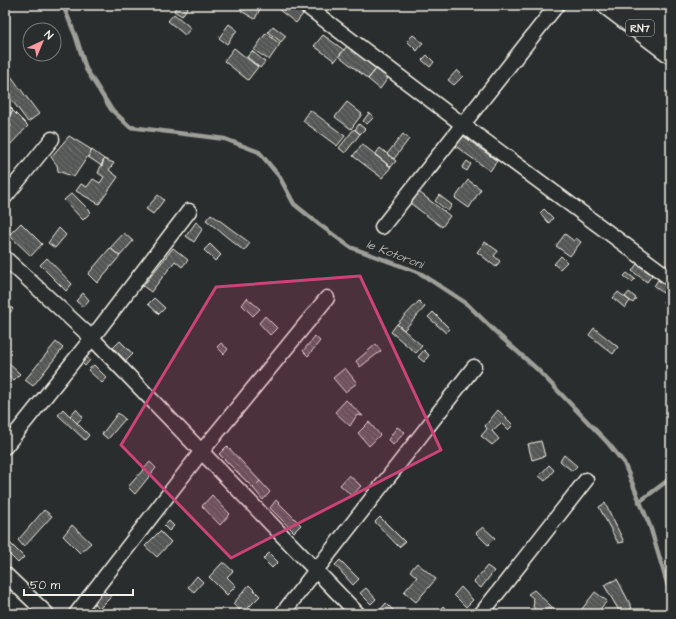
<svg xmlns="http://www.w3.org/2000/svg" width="676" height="619" font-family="'Architects Daughter',sans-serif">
<defs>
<pattern id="building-back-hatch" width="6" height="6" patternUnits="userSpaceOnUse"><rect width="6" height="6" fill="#555756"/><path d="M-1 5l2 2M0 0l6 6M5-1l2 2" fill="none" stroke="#6e706e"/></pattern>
</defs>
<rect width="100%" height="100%" fill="#2a2d2e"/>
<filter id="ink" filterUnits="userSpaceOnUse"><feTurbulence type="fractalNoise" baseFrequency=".025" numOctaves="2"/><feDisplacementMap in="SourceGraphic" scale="8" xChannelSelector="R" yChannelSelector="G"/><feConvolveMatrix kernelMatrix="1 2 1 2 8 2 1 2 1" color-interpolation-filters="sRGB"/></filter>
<g filter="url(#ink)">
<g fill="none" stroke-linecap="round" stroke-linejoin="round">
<path stroke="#9f9f9a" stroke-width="4.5" d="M63 5 76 37 86 69 111 109 130 127 225 139 259 152 279 176 294 204 320 225 350 247 420 273 467 304 501 337 537 369 608 443 624 463 650 526 671 596
M639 502 671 478"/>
</g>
<path fill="url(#building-back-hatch)" stroke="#f4f1e8" d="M177 5H189L182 16 174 11Z
M245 5H262L255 19 241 11Z
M281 5H291L303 14 296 23 278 9Z
M174 14 191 28 185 35 168 21Z
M229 24 237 30 227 44 219 38Z
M273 26 286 36 281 42 268 32Z
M266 33 280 44 269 60 254 50Z
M323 35 344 50 335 61 314 46Z
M413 35 423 43 417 51 407 41Z
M347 46 376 69 368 79 339 56Z
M234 48 258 67 248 80 224 61Z
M252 51 265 62 260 68 247 57Z
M427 55 434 62 430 67 422 60Z
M5 68 39 114 28 122 5 91Z
M376 69 388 78 380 89 368 79Z
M457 70 463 76 454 85 448 80Z
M5 102 13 110 6 117 5 116Z
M347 102 362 114 351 129 335 117Z
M310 110 345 136 337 146 303 121Z
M13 111 28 126 5 150V134L11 126 7 119Z
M369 113 374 117 367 124 363 121Z
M359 124 365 129 360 134 355 130Z
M354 129 360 134 345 153 339 148Z
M458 132 497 161 490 171 451 143Z
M403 134 409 139 394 159 387 154Z
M69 136 92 150 74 177 58 171 57 165 51 157Z
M362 144 391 167 382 178 353 156Z
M380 148 396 161 391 167 375 155Z
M92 150 104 159 102 166 88 157Z
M104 159 114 163 109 170 118 177 99 204 76 191 81 184 87 187 93 179 100 183 104 177 98 173Z
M436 161 442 166 435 174 430 169Z
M467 161 471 164 467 171 462 168Z
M468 180 481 189 469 208 455 198Z
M415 189 450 216 442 227 406 200Z
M72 193 91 212 83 220 64 200Z
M158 195 164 200 153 214 146 209Z
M439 195 452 205 448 211 435 201Z
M544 209 553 218 549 223 540 213Z
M211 214 250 243 244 251 206 220Z
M196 222 203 228 194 242 186 236Z
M21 223 42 244 31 256 9 235Z
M59 228 66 235 55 248 48 243Z
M124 233 133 241 120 256 110 248Z
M565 234 574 241 576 238 581 242 570 256 556 246Z
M485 242 498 251 494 256 500 261 496 267 477 252Z
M210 244 221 255 215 261 204 250Z
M110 248 120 256 97 283 88 274Z
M173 248 188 260 182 267 175 261 151 292 143 286Z
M561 256 567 262 560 269 554 264Z
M47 258 72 284 66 291 40 265Z
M637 264 652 275 647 282 632 271Z
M627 273 635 279 632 282 624 276Z
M658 280 668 287 663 293 654 286Z
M618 292 630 301 625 308 613 298Z
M629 292 636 298 633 303 625 297Z
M670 292 671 300 667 306 663 302Z
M83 293 89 300 83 307 76 301Z
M154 298 165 308 159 314 148 304Z
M247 298 260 309 253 316 242 305Z
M419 301 425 307 404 330 397 324Z
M5 302 13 309 7 316 5 314Z
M433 312 450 329 446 333 428 317Z
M265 316 277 328 270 335 259 323Z
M397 324 422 346 416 353 391 332Z
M594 328 618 347 613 354 589 335Z
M315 336 320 341 308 356 303 351Z
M120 341 133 354 126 361 113 348Z
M56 342 63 348 33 386 25 380Z
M221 343 228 349 224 354 217 347Z
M376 344 381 351 360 367 356 361Z
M424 350 429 355 424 362 418 357Z
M81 353 90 360 85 366 77 358Z
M5 360 20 374 13 381 5 372Z
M94 365 107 378 102 383 88 370Z
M345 368 357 383 345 392 333 378Z
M346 400 363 416 357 415 350 426 335 412Z
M63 409 89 435 85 440 58 415Z
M76 409 83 417 77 423 70 416Z
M498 410 513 425 508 430 501 423 492 431 499 439 492 445 481 436 487 429 485 426Z
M118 413 125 419 108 439 102 434Z
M369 422 380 435 369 446 358 433Z
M397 427 405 432 393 445 388 440Z
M541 441 545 456 532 460 528 444Z
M227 446 260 481 253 488 219 454Z
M564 455 577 466 572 471 560 461Z
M150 462 156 468 135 494 128 487Z
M549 465 554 470 545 481 539 476Z
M349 475 361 486 352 496 340 485Z
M260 481 270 492 263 500 253 488Z
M212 495 230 514 220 525 202 506Z
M276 500 301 525 294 532 270 508Z
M605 503 624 542 618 543 599 507Z
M44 510 52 516 24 547 18 540Z
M380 517 405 542 399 547 375 522Z
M169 521 174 526 169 531 164 526Z
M72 525 91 543 80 553 63 536Z
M483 527 495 538 488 545 476 533Z
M160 531 171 542 157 557 145 546Z
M5 538 24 557 18 563 5 550Z
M269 553 278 562 272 568 263 559Z
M340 560 359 579 353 585 335 565Z
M223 562 233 571 227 577 236 586 227 595 209 577Z
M417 563 436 579 416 602 404 592 417 577 410 571Z
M487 566 494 571 481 588 474 582Z
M197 576 203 582 194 592 188 587Z
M617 579 632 608 621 614 604 585Z
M249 585 260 596 243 613 233 604Z
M461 587 473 600 466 607 454 595Z
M366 588 376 599 371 604 360 593Z
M103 590 111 597 99 609 92 601Z
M534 590 551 606 544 612 542 610 538 613 533 607 534 602 533 598 528 594Z
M595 592 607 601 596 614H578Z
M386 603 397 614H386L381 609Z
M443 606 451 614H436Z
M552 607 558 614H546Z
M88 609 93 614H82Z"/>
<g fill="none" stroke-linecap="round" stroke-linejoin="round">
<defs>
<path id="street" d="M305 5 462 124 671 279
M5 197 52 139
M382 227 557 5
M5 258 92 338 358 614
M5 447 92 338 189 211
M5 574 47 614
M76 614 202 451 327 298
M282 614 474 367
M481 614 586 480"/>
<path id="highway" d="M609 5 671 52
M641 5 671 28"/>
</defs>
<use href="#street" stroke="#f4f1e8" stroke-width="17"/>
<use href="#highway" stroke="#f4f1e8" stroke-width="25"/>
<use href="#street" stroke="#2a2d2e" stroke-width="14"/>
<use href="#highway" stroke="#2a2d2e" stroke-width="22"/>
</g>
</g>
<path fill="#cc4377" fill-opacity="0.2" stroke="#cc4377" stroke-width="3" stroke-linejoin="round" d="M360 276 441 450 231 558 121 445 216 287Z"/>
<g text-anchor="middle" stroke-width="3.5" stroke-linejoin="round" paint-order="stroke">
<rect fill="#2a2d2e" stroke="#b7b6b0" stroke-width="1" x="626" y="20" width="28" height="16" rx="3"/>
<g font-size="10" font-weight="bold" fill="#f4f1e8">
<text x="640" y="32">RN7</text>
</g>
<g font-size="12" font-style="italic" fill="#b5b3ae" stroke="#2a2d2e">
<text transform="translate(395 254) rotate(21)" y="4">le Kotoroni</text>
</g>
</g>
<rect width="676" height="619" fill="none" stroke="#2a2d2e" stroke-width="20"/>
<rect x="10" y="10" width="656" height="599" fill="none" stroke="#f4f1e8" stroke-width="1.5" filter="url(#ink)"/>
<g transform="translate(42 42) rotate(44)"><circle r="19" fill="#2a2d2e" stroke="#7b7b78"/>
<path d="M0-3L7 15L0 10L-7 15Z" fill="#ff9aa2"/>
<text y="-6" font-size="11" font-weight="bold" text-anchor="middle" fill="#f4f1e8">N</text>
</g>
<path d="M24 589v6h109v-6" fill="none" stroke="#f4f1e8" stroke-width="2"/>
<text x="30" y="589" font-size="12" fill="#f4f1e8" stroke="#2a2d2e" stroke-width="3" paint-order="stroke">50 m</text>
</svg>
